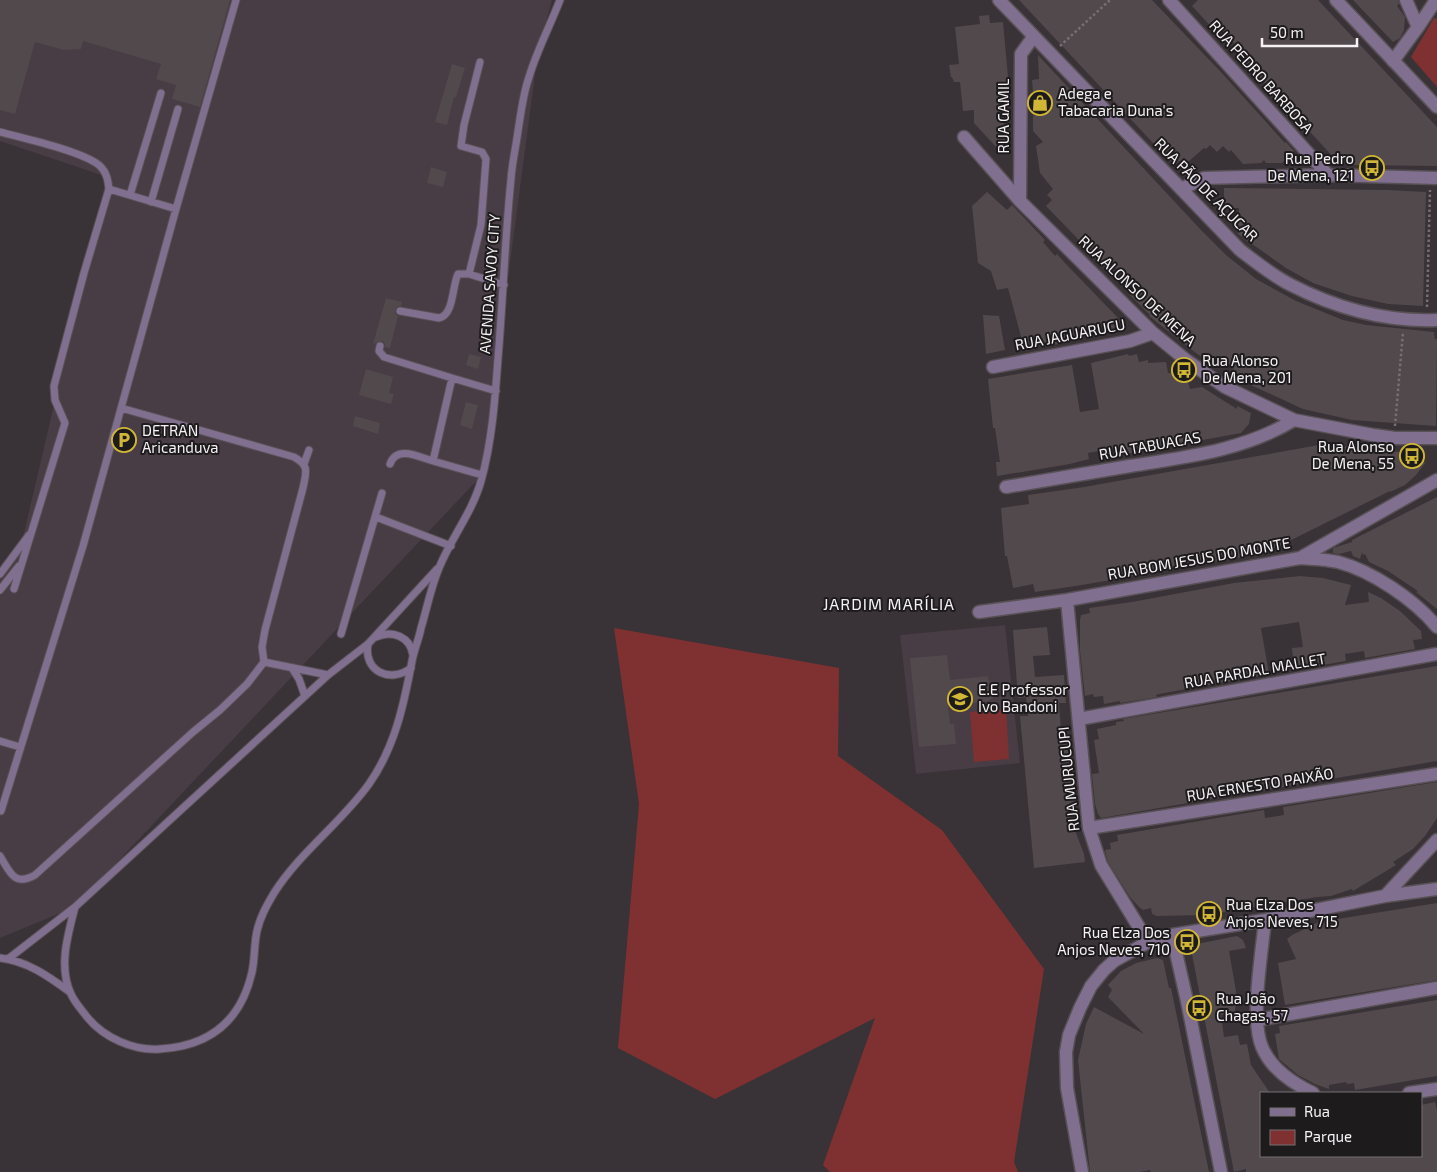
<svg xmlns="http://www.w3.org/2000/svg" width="1437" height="1172" font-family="'Exo 2',sans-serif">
<rect width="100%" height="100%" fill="#393237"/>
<path fill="#483c45" d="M0 0H552L538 52 482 475 75 907 0 938V568L21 546 107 177 0 141Z
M1005 625 1020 763 916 774 900 635Z"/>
<path fill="#7f3131" d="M1434 18 1437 19V87L1411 57Z
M614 628 839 668 838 756 942 830 1044 969 1014 1162 1018 1172H830L823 1165 875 1018 715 1099 618 1048 639 804Z
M1006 709 1009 759 974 762 970 712Z"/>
<path fill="#52494c" d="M0 0H230L200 107 172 99 176 85 156 79 161 64 83 41 81 49 64 50 35 42 15 114 0 110Z
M1019 0H1152L1220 71 1285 143 1286 142 1294 151 1282 163H1266L1264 160 1261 163 1243 164 1231 150 1229 152 1223 146 1217 152 1210 145 1206 149 1204 148 1189 161H1179L1176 164 1169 160Z
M1198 0H1318L1437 127V166L1354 165 1343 163 1335 159 1289 109 1293 105 1280 91 1276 95 1244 61 1247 57 1221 29 1217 33 1192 6Z
M1353 0H1398L1399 4 1397 6 1405 17 1404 30 1400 38 1393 42Z
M989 15 990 23 1003 22 1009 88 1008 95 1002 96 1006 151 997 148 974 123V110L963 111 960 82H954L952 77H951L949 65 959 64 955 27 980 24 979 16Z
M1038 55 1201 230 1226 255 1256 279 1296 301 1343 320 1366 325 1434 332 1435 339H1437L1436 426 1352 420 1303 409 1229 375 1234 368 1216 359 1213 364 1196 353 1149 316 1150 315 1129 294 1135 288 1110 262 1105 267 1046 206 1052 200 1047 195 1053 189 1040 173 1036 146 1043 142 1033 131V115L1035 116 1032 80 1039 79Z
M452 64 465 68 456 97H454L447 125 435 122Z
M431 167 447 172 443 187 427 183Z
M1224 188 1387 190 1426 192 1423 306 1388 304 1352 296 1313 283 1286 268 1238 234 1239 208H1224Z
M987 192 1007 210 1012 205 1045 240 1043 242 1055 256 1057 254 1065 263 1121 321 1110 333 1100 323 1081 337 1067 336 1072 341 1043 347 1042 345 1024 348 1008 288 997 290 991 271 978 263 972 206Z
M386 298 402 302 401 306H398L395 310V313L398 316 390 348 385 347V344L382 341 373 344Z
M983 315 999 316 1005 350 986 354Z
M469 354 481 357 478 369 466 365Z
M1128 354 1129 356 1137 354 1139 362 1148 360V363L1166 362 1168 373 1181 374 1183 383 1188 382 1190 389 1202 387 1237 409V406L1251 413 1249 424 1241 433 1126 454 1116 455 1115 448 1088 453 1089 459 1070 464 997 476 996 462H1000L995 428H993L988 379 1072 365 1080 412 1099 409 1091 363Z
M366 369 393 377 389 393 394 394 391 404 359 395Z
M466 402 478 405 472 429 460 425Z
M355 416 380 423 378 434 353 426Z
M1319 445H1336L1360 448 1419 454 1425 463 1416 475 1405 485 1390 492V491L1273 549 1243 557 1082 585 1035 592 1033 584 1013 588 1007 556H1005L1001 508 1029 504 1028 495 1084 487Z
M1437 497V609L1416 592 1418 591 1388 571 1369 562 1365 554 1363 555 1362 552 1360 559 1353 556 1351 551 1339 554 1333 553V548L1352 542V540Z
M1300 576 1323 578 1351 585 1345 605 1369 602 1368 592 1381 598 1400 611 1421 631 1422 639 1413 640 1415 649 1365 658 1364 651 1345 654 1346 661 1298 669 1295 659H1293L1292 648 1303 647 1299 622 1261 628 1269 674 1159 694 1156 695 1157 697 1120 703V701L1104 704 1103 696 1094 697 1093 694 1085 696 1080 651V620L1081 615 1090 613 1089 608 1132 602 1234 583Z
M1047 627 1050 655 1033 656 1035 677 1064 675 1066 703H1059L1061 732 1062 735 1070 734 1077 803 1066 807 1084 854 1085 862 1034 868 1020 716H1028L1026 697 1018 698 1013 630Z
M947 655 950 680 988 676 989 685H992L993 699H990V701L948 706 950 724H954L956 744 919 747 910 658Z
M1437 666V761L1242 794 1241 786 1222 790 1223 797 1101 818 1098 814 1095 804 1092 774 1099 773 1094 740 1099 739 1097 729 1116 725V722L1124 721 1123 719Z
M1437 782V818L1425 836 1413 849 1393 862 1396 865 1353 891 1352 889 1331 896 1317 897 1206 915 1157 916 1152 914 1151 908 1143 910 1139 907 1130 897 1108 862 1105 850 1111 849 1110 843 1118 841 1117 835 1264 810 1265 818 1284 815 1283 807Z
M1437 903V980L1285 1005 1278 963 1296 959 1287 939 1292 935 1319 922Z
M1237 936 1243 940 1246 948 1229 951 1236 991 1235 1013 1221 1015 1224 1037 1238 1035 1240 1045 1247 1044 1251 1065 1270 1093H1261V1156H1421V1105L1435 1102 1437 1110V1172H1246V1169L1234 1172 1191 949 1197 944Z
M1157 958 1163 960 1169 988H1171L1209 1172H1151L1150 1170 1139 1172H1090L1078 1060 1086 1024 1094 1007 1144 1034 1108 997 1112 990 1108 985 1121 971 1136 963Z
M1437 1000V1076L1355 1090 1354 1083 1347 1084 1346 1082 1329 1085V1089L1315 1084 1298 1075 1279 1059 1275 1034 1280 1033 1279 1026Z"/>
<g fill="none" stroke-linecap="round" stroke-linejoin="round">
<defs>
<path id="service" d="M480 62 464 125 461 146 482 152 486 159 481 225 469 274 504 285
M0 132C22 138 87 152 101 167 107 173 108 181 109 189
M130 195 161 93
M151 202 178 109
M400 311 439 318C454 315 452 286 458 274H469
M380 346 379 351 384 357 452 378
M433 461 482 475
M304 464 309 450
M390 464C397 445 419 457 433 461L452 378 496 391
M376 517 451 546
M0 574 29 535
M14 589 65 423 55 400 54 386 84 273 109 189 176 209
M0 590 19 566
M341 634 382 493
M376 637C392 630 410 636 413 655
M368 644C363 671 390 684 411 668
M264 662 328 675
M292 668 299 679 305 696
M0 741 20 747
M1 811 83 546 176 209 236 0
M0 856C10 872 14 887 35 875L193 732 220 710 247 684 264 662 262 647 265 630 303 488C306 472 310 466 294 457L121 408
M75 907C68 934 58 967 71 994 75 1003 82 1010 87 1017 104 1038 134 1051 160 1049 210 1046 241 1021 252 972 255 958 254 944 257 931 260 917 267 905 274 893 300 852 341 823 369 784 395 747 404 704 412 661 414 650 419 639 421 628 427 608 431 587 439 568 451 538 472 513 481 481 492 442 495 399 498 358 503 298 505 238 511 179 512 163 516 147 518 131 521 113 523 94 529 77 537 50 550 26 560 0
M0 958C27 961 48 976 70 992
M8 959 75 907 328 675 368 644 437 569"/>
<path id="minor" d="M999 0 1240 250C1257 263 1273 276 1291 285 1336 308 1387 322 1437 320
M1169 0 1328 175
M1336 0 1437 107
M1418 27 1436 0
M1393 61 1418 27 1406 0
M964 137 1020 201 1153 333 1186 360 1225 387 1294 420 1373 435 1395 438H1437
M1181 189 1204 178 1328 175 1437 178
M1020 201 1021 54 1034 36
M993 367 1130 341 1153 333
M1006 487C1047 480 1089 473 1130 466 1187 457 1245 450 1294 420
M1300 558C1312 559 1326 559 1338 562 1372 571 1415 600 1437 627
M1067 600 1089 828 1101 865 1148 942
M979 612 1067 600 1300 558 1437 480
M1079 719 1437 654
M1089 828 1437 774
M1385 896 1437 840
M1265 920C1262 952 1250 1019 1262 1047 1271 1069 1292 1083 1313 1093
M1172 935 1187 1001 1221 1172
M1257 1020 1437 988
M1409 1093 1437 1089
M1082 1172 1067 1088 1066 1052 1069 1035 1080 1008 1091 986 1104 970 1114 961 1148 942 1172 935 1265 920 1385 896 1437 889"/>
</defs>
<use href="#service" stroke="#575155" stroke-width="9"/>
<use href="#minor" stroke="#575155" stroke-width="15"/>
<path stroke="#767074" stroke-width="2.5" stroke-dasharray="2.5 2.5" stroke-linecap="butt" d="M1060 46 1110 0
M1427 307 1430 190
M1395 426 1403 332"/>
<use href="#service" stroke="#816f90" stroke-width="7"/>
<use href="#minor" stroke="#816f90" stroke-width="12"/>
</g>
<defs>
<symbol id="shop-ring" viewBox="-11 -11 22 22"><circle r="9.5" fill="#1e1b1d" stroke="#d1b736" stroke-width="1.5"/><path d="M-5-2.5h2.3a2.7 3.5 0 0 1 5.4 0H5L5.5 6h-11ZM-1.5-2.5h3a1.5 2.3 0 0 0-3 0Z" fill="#d1b736"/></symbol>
<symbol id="bus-ring" viewBox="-11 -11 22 22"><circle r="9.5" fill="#1e1b1d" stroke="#d1b736" stroke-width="1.5"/><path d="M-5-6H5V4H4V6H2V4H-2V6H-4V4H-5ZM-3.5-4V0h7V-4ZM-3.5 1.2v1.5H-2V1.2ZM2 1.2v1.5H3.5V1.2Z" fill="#d1b736"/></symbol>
<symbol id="parking-ring" viewBox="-11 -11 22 22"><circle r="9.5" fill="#1e1b1d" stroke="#d1b736" stroke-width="1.5"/><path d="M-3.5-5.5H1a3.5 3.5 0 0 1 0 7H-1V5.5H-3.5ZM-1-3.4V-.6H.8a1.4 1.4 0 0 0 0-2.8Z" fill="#d1b736"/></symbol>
<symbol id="school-ring" viewBox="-11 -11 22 22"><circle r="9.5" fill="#1e1b1d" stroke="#d1b736" stroke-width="1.5"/><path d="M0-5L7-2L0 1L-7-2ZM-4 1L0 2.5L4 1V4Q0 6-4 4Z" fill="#d1b736"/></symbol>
</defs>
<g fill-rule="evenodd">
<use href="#shop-ring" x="1026" y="89" width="28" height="28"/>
<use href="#bus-ring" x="1358" y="154" width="28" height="28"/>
<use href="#bus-ring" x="1170" y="356" width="28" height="28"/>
<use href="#parking-ring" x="110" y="426" width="28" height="28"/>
<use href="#bus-ring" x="1398" y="442" width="28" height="28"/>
<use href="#school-ring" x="946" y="685" width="28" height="28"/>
<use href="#bus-ring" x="1195" y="900" width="28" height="28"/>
<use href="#bus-ring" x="1173" y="928" width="28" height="28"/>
<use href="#bus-ring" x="1185" y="994" width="28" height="28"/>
</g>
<g text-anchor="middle" stroke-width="4" stroke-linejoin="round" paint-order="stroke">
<g font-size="15" fill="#f5f1f4" stroke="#1e1b1d">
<text transform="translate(1261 77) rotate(48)" y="5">RUA PEDRO BARBOSA</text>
<text transform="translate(1004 116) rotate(-90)" y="5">RUA GAMIL</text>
<text transform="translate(1206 190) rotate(45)" y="5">RUA PÃO DE AÇUCAR</text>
<text transform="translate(490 284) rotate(-86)" y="5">AVENIDA SAVOY CITY</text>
<text transform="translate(1137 291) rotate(43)" y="5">RUA ALONSO DE MENA</text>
<text transform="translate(1070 335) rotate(-11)" y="5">RUA JAGUARUCU</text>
<text transform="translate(1150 446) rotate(-10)" y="5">RUA TABUACAS</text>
<text transform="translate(1199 559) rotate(-10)" y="5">RUA BOM JESUS DO MONTE</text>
<text transform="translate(1255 671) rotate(-10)" y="5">RUA PARDAL MALLET</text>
<text transform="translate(1069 779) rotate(-96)" y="5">RUA MURUCUPI</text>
<text transform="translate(1260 785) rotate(-9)" y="5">RUA ERNESTO PAIXÃO</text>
</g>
<g font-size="15" fill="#f5f1f4" stroke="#1e1b1d" text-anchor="start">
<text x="1058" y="99">Adega e<tspan x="1058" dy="17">Tabacaria Duna's</tspan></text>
<text x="1354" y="164" text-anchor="end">Rua Pedro<tspan x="1354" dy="17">De Mena, 121</tspan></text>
<text x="1202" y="366">Rua Alonso<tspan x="1202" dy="17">De Mena, 201</tspan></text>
<text x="142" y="436">DETRAN<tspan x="142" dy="17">Aricanduva</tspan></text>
<text x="1394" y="452" text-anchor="end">Rua Alonso<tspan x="1394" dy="17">De Mena, 55</tspan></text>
<text x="978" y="695">E.E Professor<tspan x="978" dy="17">Ivo Bandoni</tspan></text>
<text x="1226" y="910">Rua Elza Dos<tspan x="1226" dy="17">Anjos Neves, 715</tspan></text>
<text x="1170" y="938" text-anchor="end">Rua Elza Dos<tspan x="1170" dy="17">Anjos Neves, 710</tspan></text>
<text x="1216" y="1004">Rua João<tspan x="1216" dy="17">Chagas, 57</tspan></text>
</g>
<g font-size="16" letter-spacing="1" fill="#f5f1f4" stroke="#1e1b1d">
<text x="889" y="610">JARDIM MARÍLIA</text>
</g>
</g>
<rect x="1260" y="1092" width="162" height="65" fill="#1e1b1d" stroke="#747173"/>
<rect x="1270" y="1108" width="25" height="8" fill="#816f90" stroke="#747173"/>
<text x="1304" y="1117" font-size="15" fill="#f5f1f4">Rua</text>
<rect x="1270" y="1130" width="25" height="15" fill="#7f3131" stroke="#747173"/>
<text x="1304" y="1142" font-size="15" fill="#f5f1f4">Parque</text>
<path d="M1262 38v8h95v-8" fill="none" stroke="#f5f1f4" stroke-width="2.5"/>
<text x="1270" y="38" font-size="15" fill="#f5f1f4" stroke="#1e1b1d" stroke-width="4" paint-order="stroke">50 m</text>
</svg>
